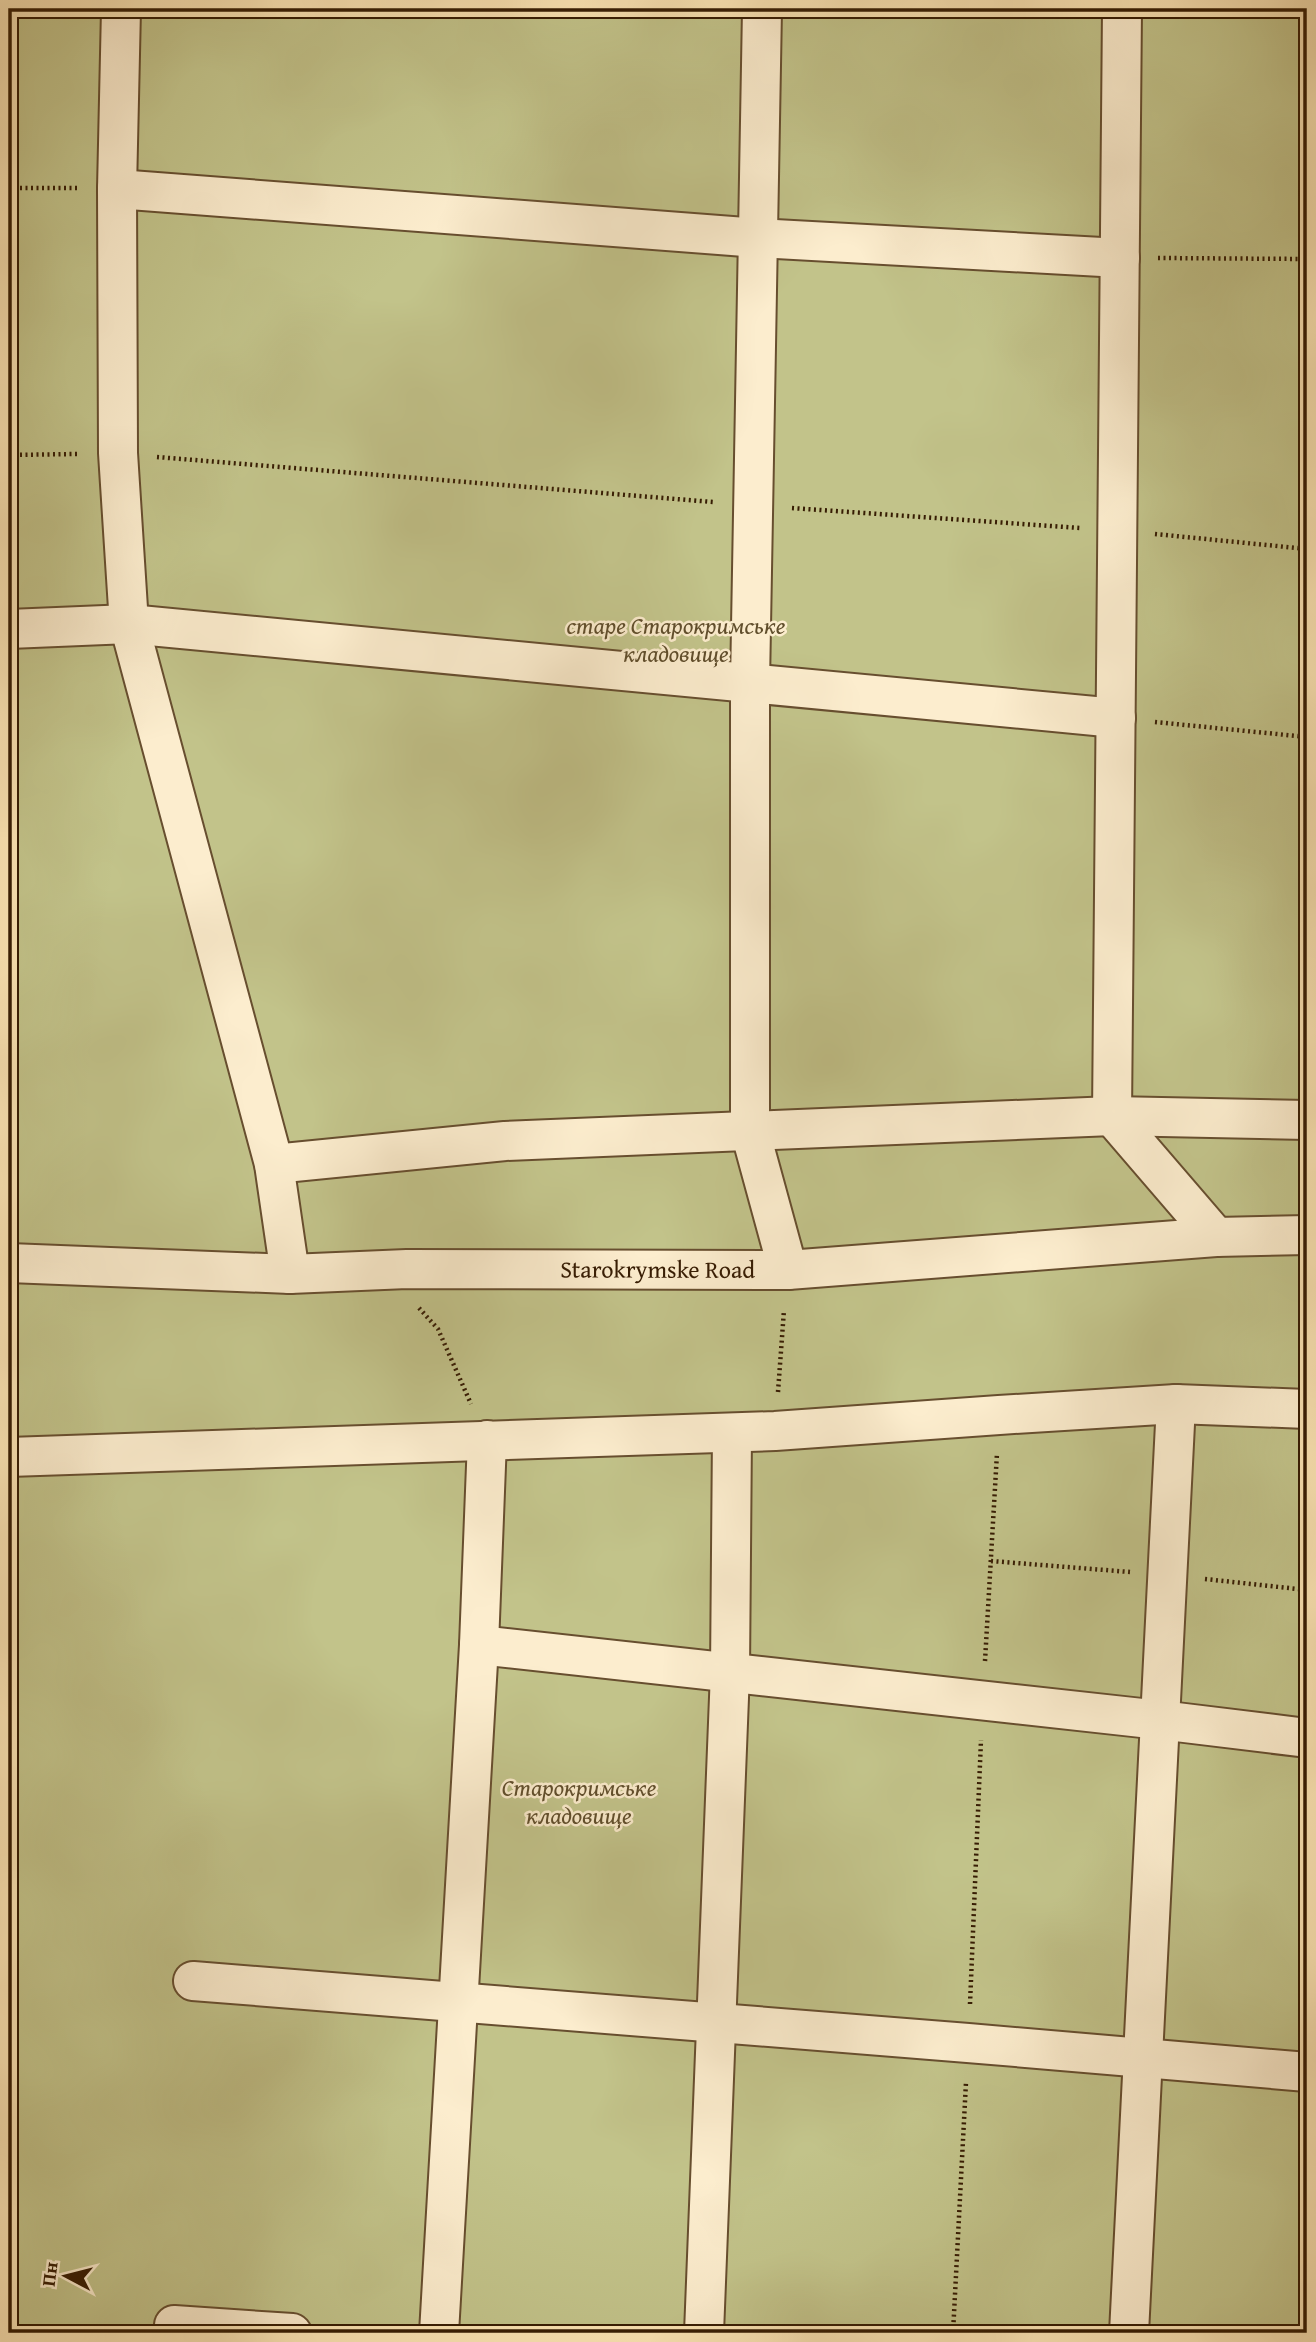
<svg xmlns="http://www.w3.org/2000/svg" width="1316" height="2342" font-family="'Gentium Book Plus',serif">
<rect width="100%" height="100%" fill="#fbe4b4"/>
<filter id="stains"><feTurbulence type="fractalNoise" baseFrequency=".00286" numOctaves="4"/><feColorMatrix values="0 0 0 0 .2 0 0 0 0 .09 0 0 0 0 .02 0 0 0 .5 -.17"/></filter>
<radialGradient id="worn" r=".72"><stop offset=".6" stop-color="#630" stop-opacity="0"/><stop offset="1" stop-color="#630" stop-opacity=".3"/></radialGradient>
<path fill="#c2c38a" stroke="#7c7046" stroke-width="2" d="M9 9H1307V2333H9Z"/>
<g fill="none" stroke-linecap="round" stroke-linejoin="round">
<defs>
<g id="minor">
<path d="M121 9 117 189 118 453 129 624 274 1164 290 1274"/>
<path d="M762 9 750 683V1131L788 1270"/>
<path d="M1122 9 1112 1116 1216 1237"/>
<path d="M117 189 758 238 1120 258"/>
<path d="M9 629 129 624 1116 718"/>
<path d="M274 1164 505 1141 1112 1116 1307 1120"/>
<path id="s1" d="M9 1263 290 1274 407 1269 788 1270 1216 1237 1307 1235"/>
<path d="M9 1457 775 1431 999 1415 1176 1404 1307 1409"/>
<path d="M479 1645 1160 1720 1307 1738"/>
<path d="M193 1981 968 2043 1307 2072"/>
<path d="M174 2325 292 2333"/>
<path d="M439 2333 479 1645 487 1440"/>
<path d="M704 2333 730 1672 732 1433"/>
<path d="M1129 2333 1176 1404"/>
</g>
</defs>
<use href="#minor" stroke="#674e2f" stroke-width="42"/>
<path stroke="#361c03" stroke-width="4.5" stroke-dasharray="2 3.5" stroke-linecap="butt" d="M9 188H77
M1158 258 1307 259
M9 455 78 454
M157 457 713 502
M792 508 1080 528
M1155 534 1307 549
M1155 722 1307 737
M419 1308 438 1329 471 1404
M778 1392 784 1310
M991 1561 1130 1572
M1205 1579 1307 1590
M985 1661 997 1453
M970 2004 981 1740
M953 2333 966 2082"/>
<use href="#minor" stroke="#fcedce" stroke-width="38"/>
</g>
<g text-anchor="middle" stroke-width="5" stroke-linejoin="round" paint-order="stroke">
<g font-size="24" font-style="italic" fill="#604e2c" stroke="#fcedce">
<text x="676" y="634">старе Старокримське<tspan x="676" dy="28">кладовище</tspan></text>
<text x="579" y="1796">Старокримське<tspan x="579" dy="28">кладовище</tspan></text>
</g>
<g font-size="24" fill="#361c03" stroke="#fcedce">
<text dy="8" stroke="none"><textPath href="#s1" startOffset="649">Starokrymske Road</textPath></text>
</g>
</g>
<rect width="1316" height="2342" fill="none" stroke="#fbe4b4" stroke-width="35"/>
<rect x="10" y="10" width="1295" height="2321" fill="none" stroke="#361c03" stroke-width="3.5"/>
<rect x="18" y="18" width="1281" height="2307" fill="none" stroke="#361c03" stroke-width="2"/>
<g transform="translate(66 2276) rotate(277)" stroke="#fcedce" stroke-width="5" paint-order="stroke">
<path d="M0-5L12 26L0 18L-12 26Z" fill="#361c03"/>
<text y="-10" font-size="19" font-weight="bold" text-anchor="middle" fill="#361c03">Пн</text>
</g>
<rect width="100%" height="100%" filter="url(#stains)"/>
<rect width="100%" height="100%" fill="url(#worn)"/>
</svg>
